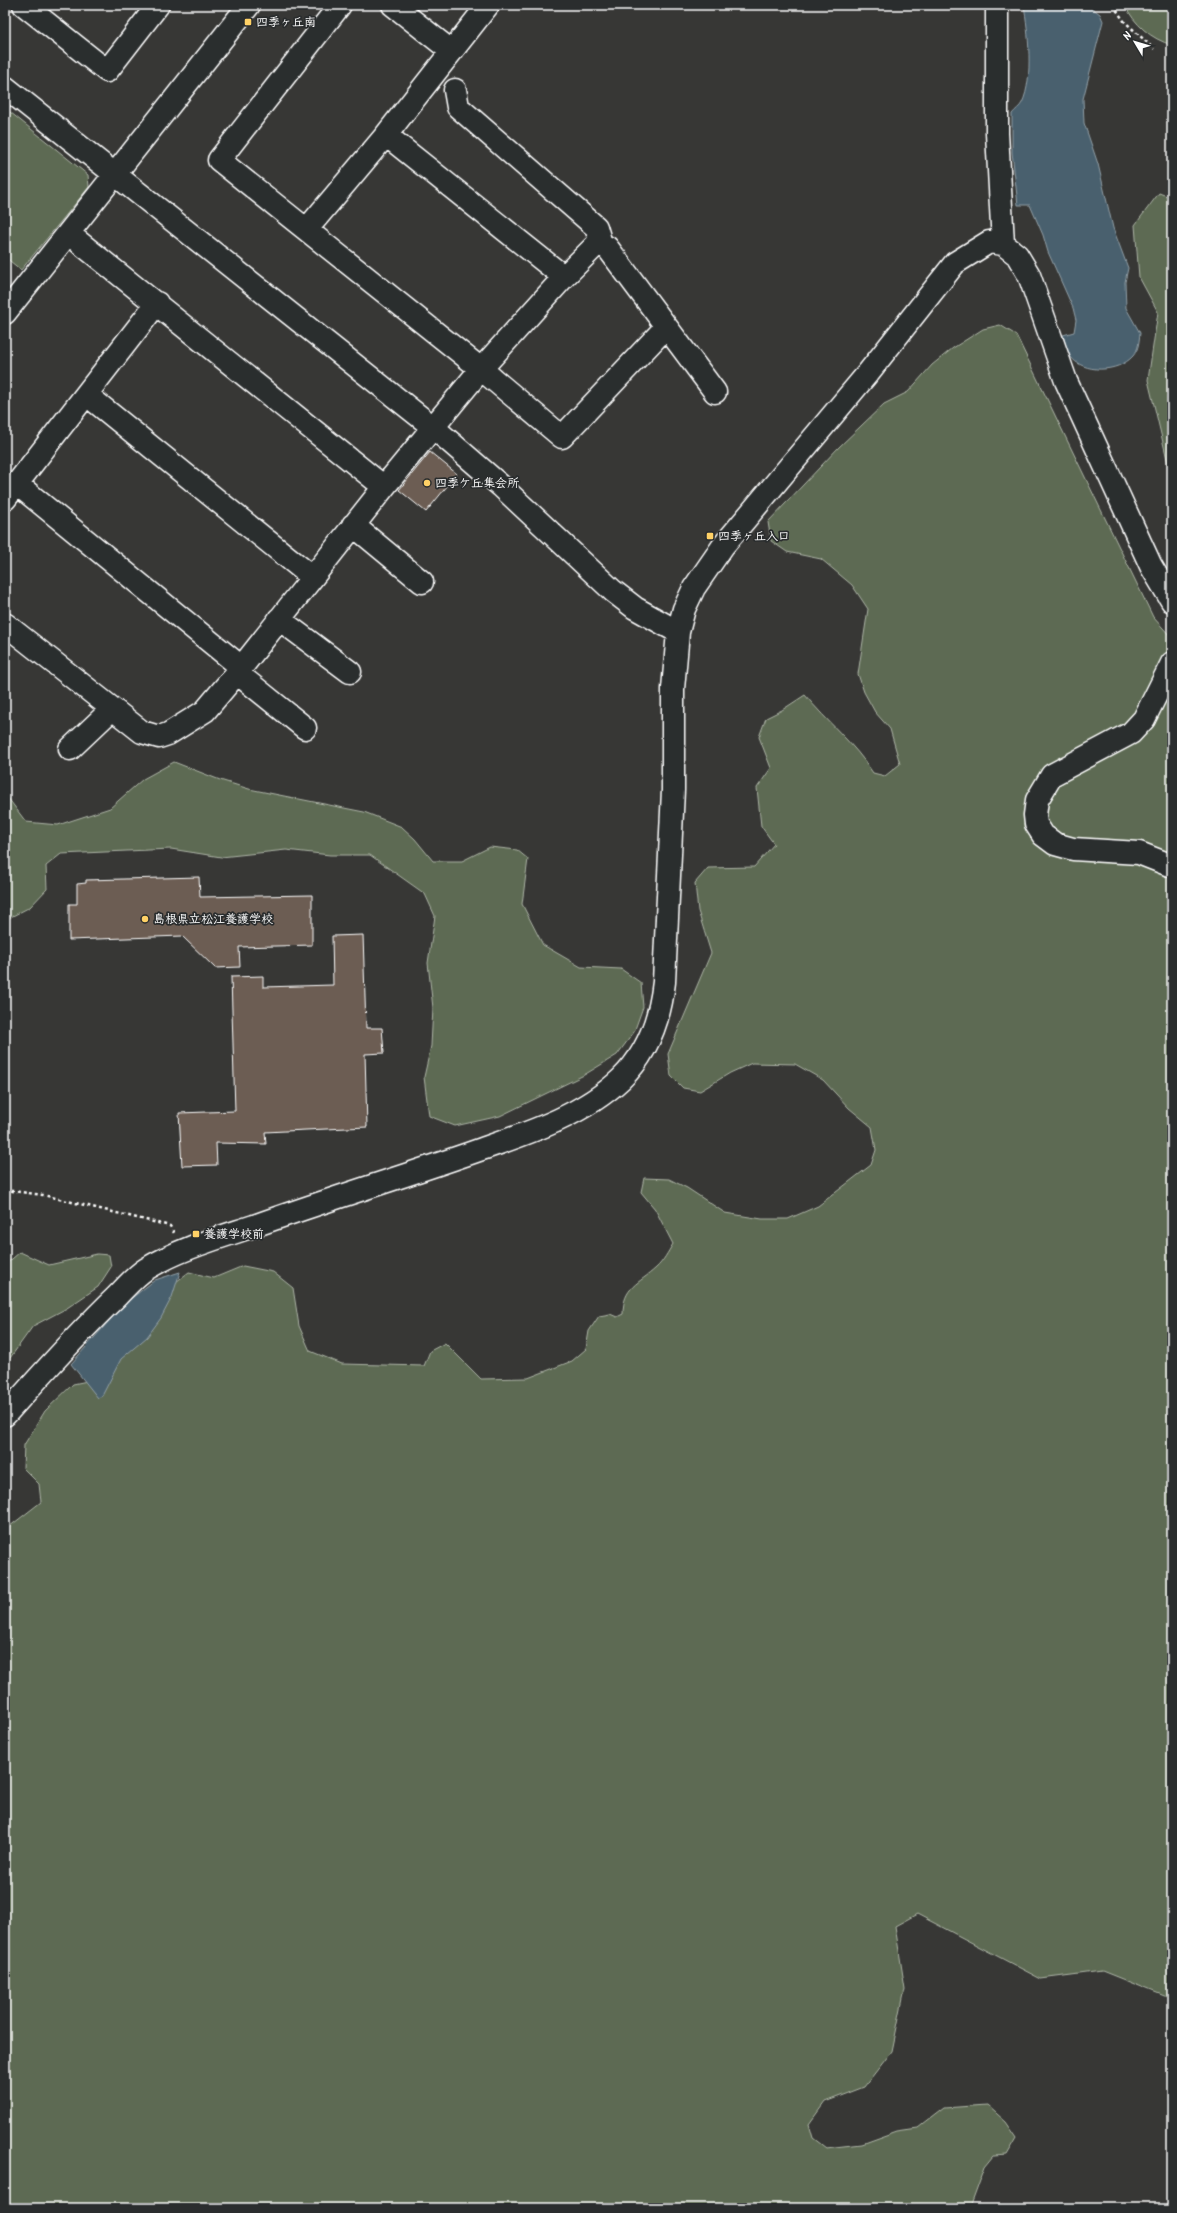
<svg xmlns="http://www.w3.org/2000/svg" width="1177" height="2213" font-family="Kalam,'Klee One',sans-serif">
<rect width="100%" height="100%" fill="#373735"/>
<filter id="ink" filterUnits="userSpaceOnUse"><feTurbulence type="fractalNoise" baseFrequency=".025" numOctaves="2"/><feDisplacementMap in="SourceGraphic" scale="8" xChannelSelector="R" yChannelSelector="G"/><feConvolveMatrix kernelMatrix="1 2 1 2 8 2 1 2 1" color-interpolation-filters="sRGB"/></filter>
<g filter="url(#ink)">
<path fill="#5d6b52" stroke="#aeb5a8" d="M1125 5H1172V45C1151 39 1134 24 1125 5Z
M5 108 88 175 89 187 21 270 5 257Z
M1159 193 1172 198V480L1148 380 1158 312 1139 277 1135 225Z
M1000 325 1016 335 1153 617 1172 638V1999L1102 1971 1041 1979 917 1914 895 1926 905 1989 892 2051 864 2087 825 2102 809 2124 813 2138 826 2148 861 2144 897 2131 918 2128 944 2108 987 2105 1006 2122 1017 2138 1007 2155 994 2156 985 2167 970 2208H5V1530L41 1502 39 1484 23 1468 24 1445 45 1411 73 1384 97 1379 164 1291 189 1272 214 1278 243 1266 273 1272 293 1288 299 1326 310 1351 342 1364 424 1366 430 1351 445 1343 481 1379 528 1378 572 1361 586 1349 589 1331 599 1316 610 1314 617 1317 623 1314C623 1286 639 1284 656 1268 663 1262 668 1252 673 1244L655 1209 641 1192 644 1178 669 1179 687 1188 725 1213 762 1219H788L818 1206 871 1165 876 1150 872 1127 849 1108 823 1080 795 1064 752 1063 730 1073 700 1091 683 1088 671 1076 668 1054 711 953 698 911 695 883 708 868 754 867 774 844 761 826 757 788 771 768 759 737 766 718 782 710 805 695C827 722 854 743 873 773L885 776 900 764 890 729 875 712 864 692 858 674 868 609 852 585 821 559 787 552 771 541 768 522 839 447 884 404 908 392 932 365 953 348 983 329Z
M174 762 220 780 249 789 364 812 402 827 415 839 433 861H462L490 847 517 850 528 859 522 904 543 945 581 967 621 969 641 983 643 1007 634 1032 617 1055 584 1075 500 1116 455 1126 429 1116 424 1077 431 1046 433 1008 428 963 435 916 425 894 370 855H330L286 850 221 857 171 849 61 854 46 866 47 889 30 907 5 920V794L26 822 58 825 110 808 143 779Z
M20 1252 49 1265 97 1254 109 1255 111 1267 98 1287 67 1308 33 1326 5 1365V1265Z"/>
<path fill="#4a616e" stroke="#92a0a8" d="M1024 5H1088L1100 14 1103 21 1083 99 1084 123 1098 164 1113 228 1128 268 1125 282 1126 308 1140 333C1139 341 1139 349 1133 356 1118 373 1083 374 1070 356 1066 351 1065 341 1063 335L1074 332 1076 320 1073 308 1048 252 1043 235 1030 205H1018L1012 152V114C1015 110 1020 107 1022 103 1034 78 1028 31 1024 5Z
M180 1272 172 1297 161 1318 147 1337 121 1359 102 1396 98 1398 71 1364 124 1304 155 1280Z"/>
<path fill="#6c5d53" stroke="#fff" d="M430 452 457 474 426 512 399 490Z
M199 877 200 897 312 895V945L239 947 240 967 215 968 182 936 69 940V904H77V884L86 883V880Z
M363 935 366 1028H382L384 1053 365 1054 367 1127 265 1132 266 1144 216 1143 217 1165 182 1166 179 1113 235 1111 231 977 263 976V987L333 985 332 936Z"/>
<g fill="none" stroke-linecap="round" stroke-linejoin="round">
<defs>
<path id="minor" d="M24 5 107 71 158 5
M340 5 219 160 481 369 562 437 666 327
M393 5 451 51
M997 5V133L1003 244
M5 87 434 428 501 486 613 591 635 608 678 632
M455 90 458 107 596 227 601 244
M307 229 386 135
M69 234 384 487
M564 277 596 245 607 247 715 392
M5 313 249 5
M87 395 312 577
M17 484 241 667
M5 499 157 303
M353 525 422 582
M279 619 350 672
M5 624 142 732 159 737 168 734 205 711 237 673 384 487 481 369 564 277 386 135 488 5
M1172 663 1144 719 1131 733 1052 775 1037 800 1035 815 1036 824 1043 835 1055 844 1073 849 1139 853 1172 866
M237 673 305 728
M70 749 111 710
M5 1415C41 1375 77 1334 116 1297 125 1288 135 1276 146 1269 179 1249 218 1238 254 1226 329 1199 406 1176 482 1149 531 1132 583 1115 621 1079 648 1053 660 1018 664 982L673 790V689L678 632 684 609 694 588 723 546 868 373 955 263 989 242 1003 244 1017 255 1029 275 1066 381 1151 566 1172 601"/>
</defs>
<use href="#minor" stroke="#fff" stroke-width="25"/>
<path stroke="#fff" stroke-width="2.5" stroke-dasharray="3 3" stroke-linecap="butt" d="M1113 5 1124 21 1154 49
M5 1190 43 1195 170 1226 174 1233"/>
<use href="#minor" stroke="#2a2d2e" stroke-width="22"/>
</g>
</g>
<g fill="#ffd166" stroke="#2a2d2e" stroke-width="1.5">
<rect x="244" y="18" width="8" height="8" rx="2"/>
<circle cx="427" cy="483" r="4"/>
<rect x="706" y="532" width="8" height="8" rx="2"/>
<circle cx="145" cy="919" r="4"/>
<rect x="192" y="1230" width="8" height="8" rx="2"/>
</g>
<g text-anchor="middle" stroke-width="3.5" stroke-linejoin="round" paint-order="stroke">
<g font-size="12" font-weight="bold" fill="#fff" stroke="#2a2d2e" text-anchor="start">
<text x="256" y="26">四季ヶ丘南</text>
<text x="435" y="487">四季ケ丘集会所</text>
<text x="718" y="540">四季ヶ丘入口</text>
<text x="153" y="923">島根県立松江養護学校</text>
<text x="204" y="1238">養護学校前</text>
</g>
</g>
<rect width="1177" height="2213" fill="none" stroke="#2a2d2e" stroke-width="20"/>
<rect x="10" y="10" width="1157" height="2193" fill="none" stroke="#fff" stroke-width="1.5" filter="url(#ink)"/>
<g transform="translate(1135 42) rotate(308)" stroke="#2a2d2e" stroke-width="3" paint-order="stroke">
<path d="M0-3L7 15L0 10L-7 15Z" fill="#ffffff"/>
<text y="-6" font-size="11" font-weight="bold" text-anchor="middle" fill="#ffffff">N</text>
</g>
</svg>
